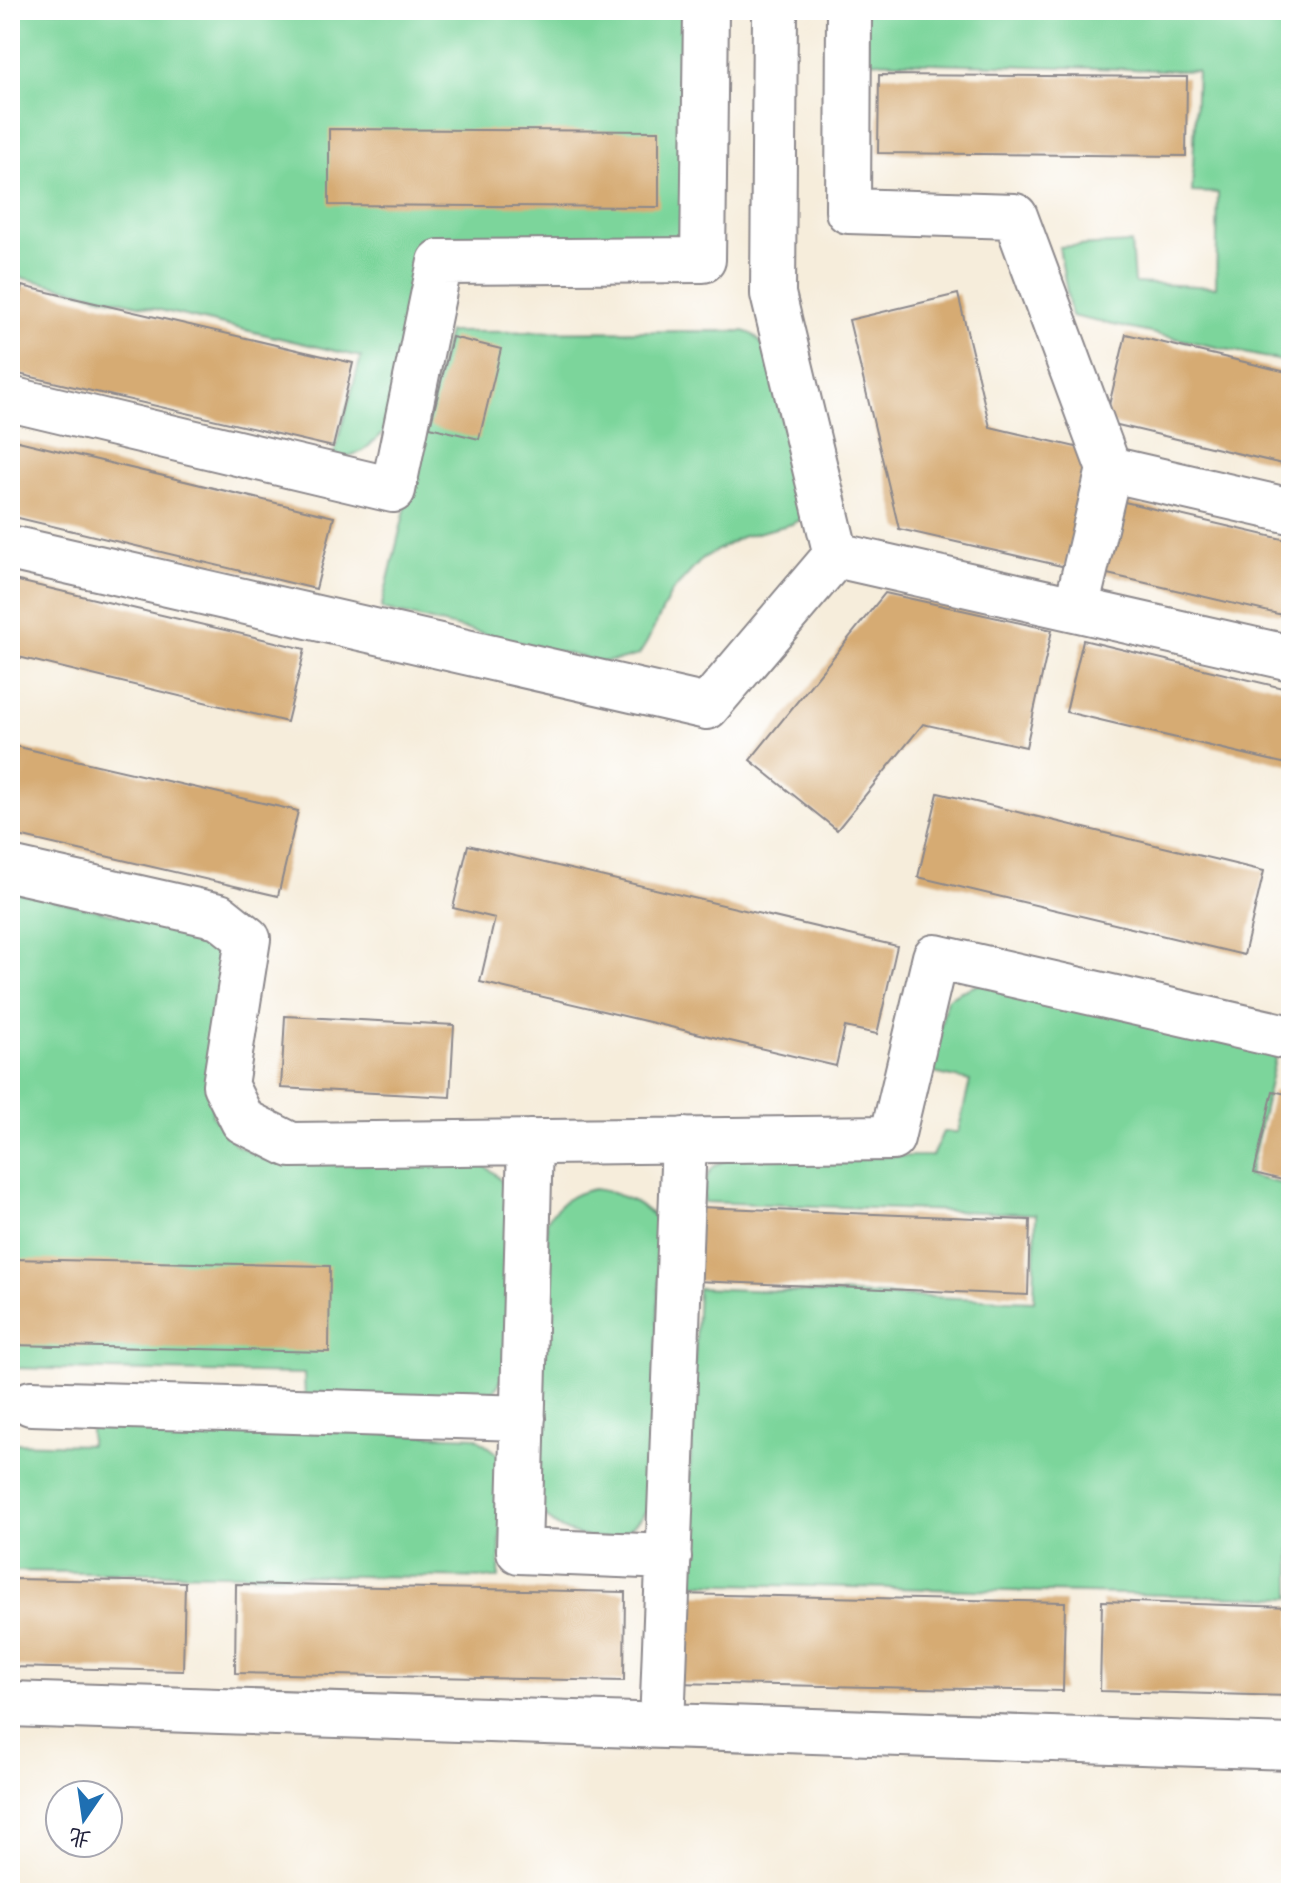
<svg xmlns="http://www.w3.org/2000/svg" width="1301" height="1903" font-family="Itim,'LXGW WenKai TC',sans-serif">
<rect width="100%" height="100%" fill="#fff"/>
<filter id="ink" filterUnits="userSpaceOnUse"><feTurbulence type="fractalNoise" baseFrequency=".0125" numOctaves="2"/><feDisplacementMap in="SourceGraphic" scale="16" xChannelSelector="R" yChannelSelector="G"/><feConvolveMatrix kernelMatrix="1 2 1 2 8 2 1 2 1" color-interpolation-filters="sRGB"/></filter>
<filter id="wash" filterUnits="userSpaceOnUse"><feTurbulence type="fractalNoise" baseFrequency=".006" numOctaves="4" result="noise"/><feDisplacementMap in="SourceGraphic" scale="32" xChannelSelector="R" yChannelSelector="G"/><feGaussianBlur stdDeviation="1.8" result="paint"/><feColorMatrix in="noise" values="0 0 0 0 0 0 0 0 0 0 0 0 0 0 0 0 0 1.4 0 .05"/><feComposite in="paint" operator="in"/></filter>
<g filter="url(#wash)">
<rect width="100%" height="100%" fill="#f6eddb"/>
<path fill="#7cd59b" stroke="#4f7c6b" stroke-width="2" d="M10 10H692V218L668 251H421L388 429 363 451 332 462 361 357 10 275Z
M865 10H1291V363L1071 316 1059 247 1131 243 1134 283 1216 287 1218 193 1192 192 1197 71 864 61Z
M743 331C755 333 760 341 766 351L803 515 800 520 792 524 741 537 703 558 671 593 647 642 639 655 620 660 602 662 381 609 448 332Z
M10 890 191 932 211 946 225 968 212 1115 236 1145 265 1160 478 1161 494 1173 510 1191 509 1369 494 1391 465 1405 305 1398 304 1374 10 1368Z
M982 983 1276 1055 1249 1176 1291 1186V1598L685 1583 698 1288 1034 1301 1036 1214 704 1202C705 1172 709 1162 739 1157L932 1156 943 1132H958L970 1081 929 1072 947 999 959 992Z
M594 1189C612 1191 641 1202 653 1216 657 1221 659 1229 661 1235L650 1507C640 1519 628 1534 611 1538 610 1539 600 1538 599 1538 571 1536 549 1528 537 1502L547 1220C560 1202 572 1193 594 1189Z
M90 1422 476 1437 497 1453 503 1473 499 1578 10 1571V1443L90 1445Z"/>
<g id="blocks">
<path fill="#d6ab73" d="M879 75 1187 77 1186 156 878 153Z
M329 129 659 131V207L329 205Z
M22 286 353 363 333 447 10 372V339Z
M958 294 990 427 1093 451 1066 567 899 529 849 320Z
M1126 334 1291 373V466L1105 422Z
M452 337 501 349 479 439 430 427Z
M10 439 334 517 316 589 10 516Z
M1116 500 1291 541V617L1099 572Z
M10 579 305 649 287 722 10 655Z
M885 593 1052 630 1026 747 923 724 837 830 750 760Z
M1083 640 1291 690V765L1066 712Z
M10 745 298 811 278 896 10 834Z
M938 793 1264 871 1244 955 918 877Z
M468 845 897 946 877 1034 845 1027 836 1066 480 982 495 918 453 908Z
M285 1016 454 1025 450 1097 281 1088Z
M1273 1091 1291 1095V1182L1254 1173Z
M698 1207 1030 1220 1028 1295 696 1281Z
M10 1259 330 1266 329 1352 10 1345Z
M10 1579 185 1582 183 1671 10 1667Z
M236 1584 625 1592 624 1681 235 1673Z
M676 1594 1065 1602 1063 1691 674 1683Z
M1102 1601 1291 1607V1696L1100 1691Z"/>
</g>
</g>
<g filter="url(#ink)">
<use href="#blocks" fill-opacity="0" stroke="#8c888b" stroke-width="2"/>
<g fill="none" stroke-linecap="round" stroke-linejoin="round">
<defs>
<path id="minor" d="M775 10 773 294 836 555
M849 10 848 211 1015 216 1109 469 1291 511
M10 399 393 490 440 262 703 260 706 10
M10 548 707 707 836 555 1291 658
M1076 609 1109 469
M10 869 219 916 248 939 225 1085 243 1121 291 1145 892 1138 935 957 1291 1038
M530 1142 519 1551 669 1557
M31 1403 523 1418
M10 1704 1291 1747
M662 1726 684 1140"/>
</defs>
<use href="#minor" stroke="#8c888b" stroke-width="48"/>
<use href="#minor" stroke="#fff" stroke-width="44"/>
</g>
</g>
<rect width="1301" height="1903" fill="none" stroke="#fff" stroke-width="40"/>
<g transform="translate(84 1819) rotate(193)"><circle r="38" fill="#ffffff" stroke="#a7a7b1" stroke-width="2"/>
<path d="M0-6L14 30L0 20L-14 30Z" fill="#1f6fb2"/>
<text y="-12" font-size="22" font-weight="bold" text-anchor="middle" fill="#22223b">北</text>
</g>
</svg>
